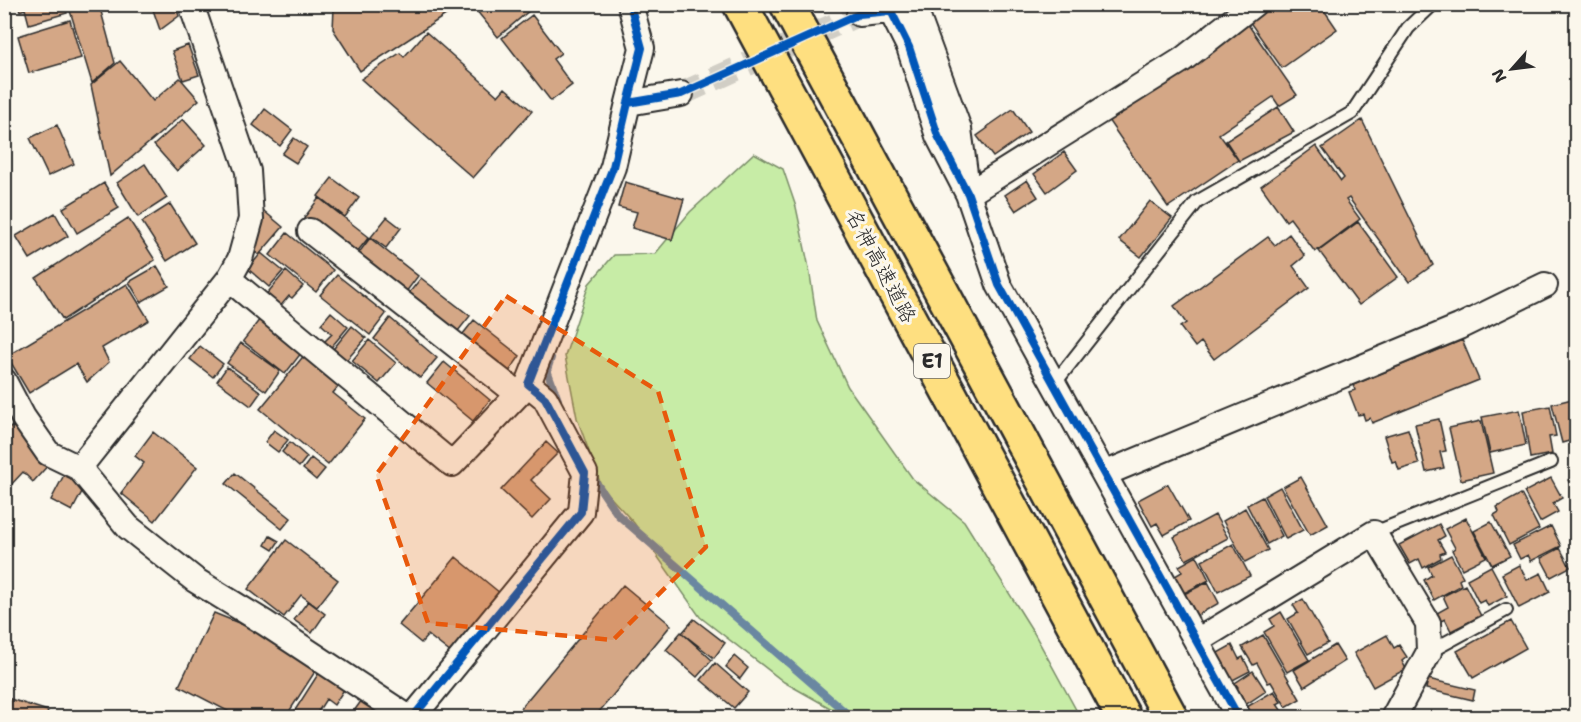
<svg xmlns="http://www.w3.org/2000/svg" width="1581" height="722" font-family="'Shantell Sans','Klee One',sans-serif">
<rect width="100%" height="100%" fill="#fbf7ec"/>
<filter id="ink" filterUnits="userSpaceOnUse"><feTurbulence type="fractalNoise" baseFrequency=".0167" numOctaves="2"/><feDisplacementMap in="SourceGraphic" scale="12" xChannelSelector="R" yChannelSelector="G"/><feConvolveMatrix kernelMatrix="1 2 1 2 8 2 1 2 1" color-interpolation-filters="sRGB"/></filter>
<g filter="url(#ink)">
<path fill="#c7eca6" stroke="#798c68" stroke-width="1.5" d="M754 153 783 169 796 207 809 268 817 321 848 387 913 479 964 521 1034 633 1080 717H846L784 682 700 617 634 523 602 488 577 418 565 356 589 284 614 255 655 254 690 212Z"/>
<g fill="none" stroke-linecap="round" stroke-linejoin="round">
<path stroke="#6a87a1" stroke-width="8" d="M551 358 547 370 558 400
M591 475 618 515 852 718"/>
</g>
<path fill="#d4a786" stroke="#2b2b2b" stroke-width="1.5" d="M18 4H65L67 13 29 24 25 9 20 11Z
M68 4H99L115 63 92 83Z
M151 4H175L179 16 160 30Z
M339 4H461V5L360 71 333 29 334 8Z
M471 4H528L531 9 498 37Z
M1272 4H1320L1337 29 1282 68 1249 21Z
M532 15 561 53 553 59 572 85 551 101 502 38Z
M70 20 81 58 29 73 18 36Z
M1247 23 1297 95 1279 106 1273 97 1219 134 1238 160 1168 207 1108 120Z
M426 32 498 96 505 88 532 111 473 178 361 79 400 53 404 57Z
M188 45 199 75 183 80 172 51Z
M120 61 153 101 180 78 199 100 110 176 91 85Z
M1278 107 1294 132 1239 161 1226 141Z
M265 109 292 130 280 146 253 125Z
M1013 109 1029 132 993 157 977 136 988 128 987 127Z
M183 119 206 145 177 171 154 145Z
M1362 120 1433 265 1409 282 1349 198 1346 200 1360 219 1315 252 1290 218 1286 221 1261 186 1316 146 1341 181 1344 178 1322 148Z
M57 125 74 164 48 176 30 138Z
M294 138 307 147 296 163 282 154Z
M1064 152 1077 170 1047 192 1034 174Z
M145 164 167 198 138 217 117 183Z
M332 178 359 198 345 217 318 196Z
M1027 180 1038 197 1016 211 1005 195Z
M625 182 684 199 672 240 632 228 637 212 618 207Z
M104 183 119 208 77 233 63 208Z
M319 198 369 237 353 257 304 218Z
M1150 201 1172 218 1141 257 1119 240Z
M170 204 195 243 167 261 142 222Z
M264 211 283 227 259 255 245 244 251 227Z
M55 213 68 236 30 259 16 236Z
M387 217 401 228 386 248 371 237Z
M128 218 155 260 63 320 36 278Z
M1358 222 1398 277 1359 305 1319 251Z
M287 233 333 270 316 292 270 255Z
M1289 234 1305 256 1293 266 1309 288 1214 359 1201 342 1195 347 1180 327 1186 323 1174 306 1268 237 1275 245Z
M370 238 418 276 403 296 355 258Z
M261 253 283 271 269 287 248 269Z
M157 266 169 286 141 302 129 282Z
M286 271 303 286 292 298 289 296 278 309 264 297Z
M337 275 386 314 370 335 320 295Z
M421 278 470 316 454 336 405 298Z
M127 284 149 320 102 348 109 362 87 382 76 364 29 393 7 356Z
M331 312 348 327 328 351 321 345 332 334 321 324Z
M390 318 437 358 420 378 374 339Z
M260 319 302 352 285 374 243 341Z
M474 320 520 356 506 376 459 339Z
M352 326 366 338 343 364 330 353Z
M369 340 396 363 379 383 352 361Z
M1462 340 1479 380 1372 423 1370 418 1365 420 1363 414 1358 415 1349 392 1355 390 1353 385Z
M241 343 280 371 266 391 227 363Z
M200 346 223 364 213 377 190 359Z
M306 353 342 382 333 393 365 419 328 465 260 409Z
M444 362 490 400 473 421 427 383Z
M227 367 261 392 251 406 217 381Z
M1576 398V439L1562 443 1552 404Z
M1550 406 1556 436 1549 437 1552 454 1530 458 1523 411Z
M1519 410 1526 445 1490 453 1482 417Z
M1439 419 1446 451 1440 452 1444 468 1426 472 1415 424Z
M1481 421 1493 473 1461 480 1449 428Z
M12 426 51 462 33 482 23 472 8 488 4 485V435Z
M1408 429 1419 464 1399 470 1396 461 1392 462 1384 436Z
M274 430 288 440 278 452 265 442Z
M153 432 197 467 155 521 121 493 144 463 135 456Z
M290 442 307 457 299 467 282 452Z
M546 442 558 453 531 480 551 499 532 519 501 490Z
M311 458 325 469 316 480 303 469Z
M65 473 86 484 72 511 51 500Z
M235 473 291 518 282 529 226 484Z
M1576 475V497L1568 480Z
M1301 477 1328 525 1310 535 1283 487Z
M1551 478 1562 498 1553 503 1558 512 1540 522 1524 492Z
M1168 484 1189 521 1164 535 1157 523 1152 526 1138 500Z
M1280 487 1303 530 1286 539 1264 496Z
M1521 494 1539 529 1509 545 1494 515 1499 512 1497 507Z
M1262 497 1282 536 1267 544 1247 505Z
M1245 508 1268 550 1245 562 1223 521Z
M1215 515 1228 538 1186 560 1174 537Z
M1466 518 1486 557 1462 569 1452 550 1455 548 1445 529Z
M1491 522 1510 556 1492 565 1474 531Z
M1439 524 1445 536 1438 540 1445 552 1440 554 1441 558 1423 568 1419 559 1410 564 1399 545Z
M1551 526 1561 546 1531 561 1528 555 1520 559 1513 545Z
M270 536 279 541 273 550 265 545Z
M286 540 338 580 317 607 301 595 284 617 248 589Z
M1233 544 1250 576 1218 592 1202 561Z
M1560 548 1570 567 1551 577 1541 558Z
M1451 555 1463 577 1459 580 1461 585 1434 600 1424 580 1432 575 1428 567Z
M1197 556 1209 580 1184 593 1175 576 1182 572 1179 566Z
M456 557 500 593 451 653 428 635 421 643 399 625Z
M1519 565 1527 580 1541 573 1550 592 1519 608 1502 574Z
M1491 566 1507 596 1488 606 1485 600 1479 603 1467 579Z
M1208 582 1219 603 1196 616 1184 594Z
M623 585 671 625 594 718H516L514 716Z
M1465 585 1481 616 1451 631 1445 619 1441 621 1437 613 1448 607 1443 596Z
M1303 599 1328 643 1308 654 1288 619 1298 613 1293 605Z
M308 601 325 614 312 633 294 620Z
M1281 612 1309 660 1287 672 1264 632 1274 626 1270 619Z
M214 613 278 639 318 667 285 718H241L179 686Z
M694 619 725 643 714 658 682 633Z
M1511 621 1526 648 1473 678 1457 651Z
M681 632 712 660 697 677 666 650Z
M1263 635 1300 699 1286 707 1271 682 1268 683 1257 663 1253 665 1242 647Z
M1387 635 1394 648 1399 645 1407 657 1402 661 1406 669 1373 687 1354 653Z
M1232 645 1239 659 1243 657 1250 671 1229 682 1214 655Z
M1335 645 1345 661 1304 687 1294 670Z
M734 656 748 668 740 679 726 667Z
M715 663 748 692 734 708 701 680Z
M322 668 347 685 334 705 326 699 314 718H290Z
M1253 671 1266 691 1245 705 1231 691 1238 687 1235 683Z
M1428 679 1475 690 1473 700 1426 689Z
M1274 691 1281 702 1277 704 1283 713 1276 718H1251L1245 708Z
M4 697 48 711 46 718H4Z
M364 697 391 718H349Z"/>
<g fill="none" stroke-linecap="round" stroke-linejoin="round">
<path stroke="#d1cec5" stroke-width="24" stroke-dasharray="24 12" stroke-linecap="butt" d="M681 94 859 14"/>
<defs>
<path id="lane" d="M1054 384 1197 202 1352 113 1408 28 1433 4
M1374 533 1551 462
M1429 652 1506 610"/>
<path id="street" d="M630 4 642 48 628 103 681 94
M913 4 959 129 965 173
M859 14 891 11 909 47 938 136 968 194 999 285 1239 718
M968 194 1182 60 1254 4
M310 231 518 394
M229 279 452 464 528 384
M4 381 23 417 48 453 79 468 128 527 195 580 265 623 409 718
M79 468 229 279 240 259 251 219 248 171 191 4
M1104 474 1459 327 1545 285
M1197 641 1374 533 1428 623 1429 652 1393 718
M412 718 581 512 585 473 545 398 528 384 613 167 628 103"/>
<path id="highway" d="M740 4 1124 718
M787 4 1171 718"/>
</defs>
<use href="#lane" stroke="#2b2b2b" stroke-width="16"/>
<use href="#street" stroke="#2b2b2b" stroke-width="28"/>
<use href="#highway" stroke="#2b2b2b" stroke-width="38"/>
<use href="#lane" stroke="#fbf7ec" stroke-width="12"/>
<use href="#street" stroke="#fbf7ec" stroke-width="24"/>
<use href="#highway" stroke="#fedf80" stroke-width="33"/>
<defs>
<path id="cycleway" d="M630 4 642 48 628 103 681 94 859 14 891 11 909 47 938 136 968 194 999 285 1239 718
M412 718 581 512 585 473 545 398 528 384 613 167 628 103"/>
</defs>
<use href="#cycleway" stroke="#fbf7ec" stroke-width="11"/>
<use href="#cycleway" stroke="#0057b8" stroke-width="8"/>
</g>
</g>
<path fill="#e8590c" fill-opacity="0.2" stroke="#e8590c" stroke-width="4.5" stroke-dasharray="12 8" stroke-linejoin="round" d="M506 296 658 391 706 547 613 640 428 623 376 475Z"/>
<g text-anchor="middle" stroke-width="6" stroke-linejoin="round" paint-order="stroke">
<rect fill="#fbf7ec" stroke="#696865" stroke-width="1.5" x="914" y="344" width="36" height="34" rx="4.5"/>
<g font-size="20" font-weight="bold" fill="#2b2b2b">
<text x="932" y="368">E1</text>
</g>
<g font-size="21" fill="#2b2b2b" stroke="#fbf7ec">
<text transform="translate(881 266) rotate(62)" y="7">名神高速道路</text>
</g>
</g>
<rect width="1581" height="722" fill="none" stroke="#fbf7ec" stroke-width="24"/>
<rect x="12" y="12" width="1557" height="698" fill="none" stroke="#2b2b2b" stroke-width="2" filter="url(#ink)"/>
<g transform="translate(1512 69) rotate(242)" stroke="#fbf7ec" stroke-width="4.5" paint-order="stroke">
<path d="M0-4.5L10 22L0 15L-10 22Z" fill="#2b2b2b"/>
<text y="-9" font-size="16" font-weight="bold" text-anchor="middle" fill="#2b2b2b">N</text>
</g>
</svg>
